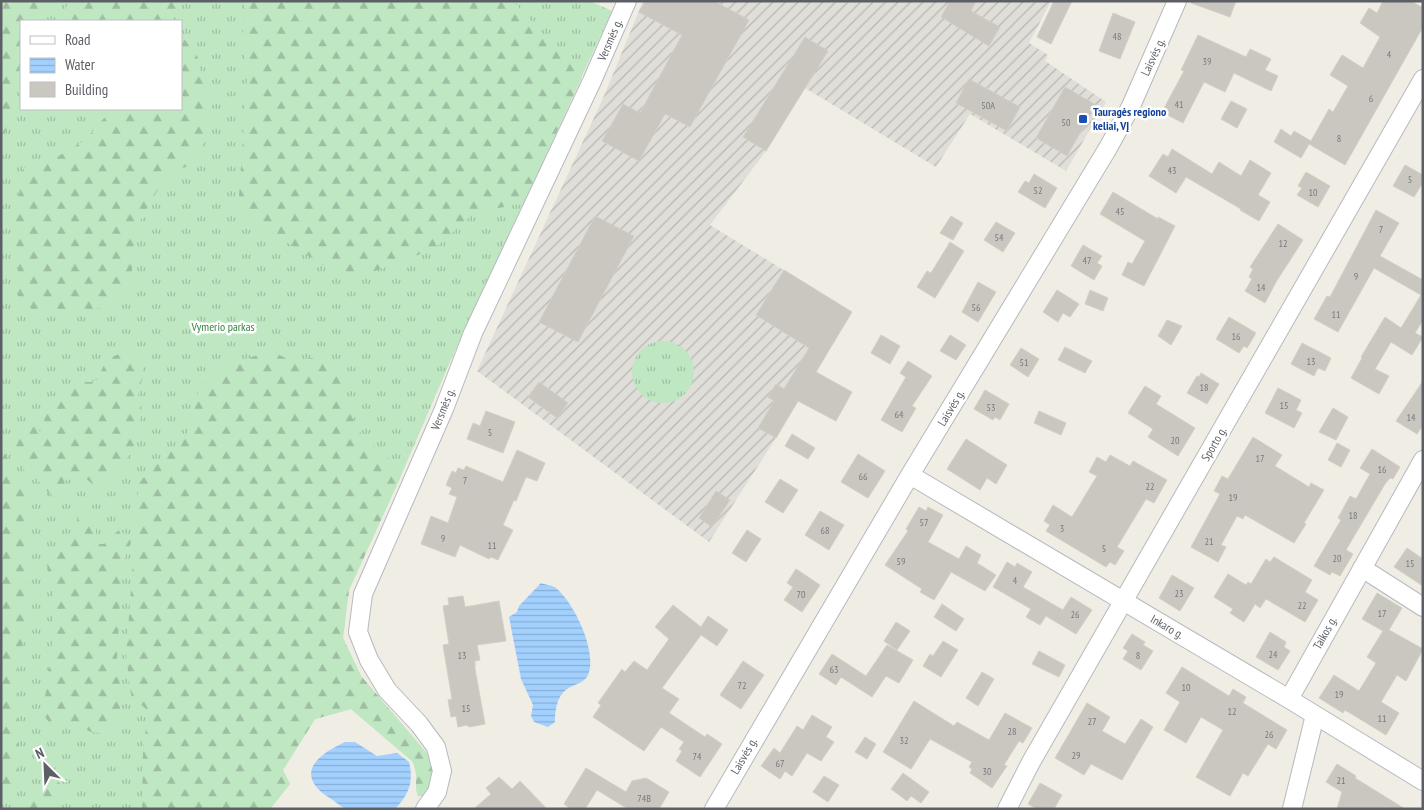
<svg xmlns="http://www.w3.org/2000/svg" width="1424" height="810" font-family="'PT Sans Narrow',sans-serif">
<defs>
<pattern id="industrial-furrows" width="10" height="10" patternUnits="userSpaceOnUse" patternTransform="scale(1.25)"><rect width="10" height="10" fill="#e0ded8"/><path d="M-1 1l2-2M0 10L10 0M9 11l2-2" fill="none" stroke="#b9b7b3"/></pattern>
<pattern id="grass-tufts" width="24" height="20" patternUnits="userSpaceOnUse" patternTransform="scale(1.25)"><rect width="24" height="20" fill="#bfe7c2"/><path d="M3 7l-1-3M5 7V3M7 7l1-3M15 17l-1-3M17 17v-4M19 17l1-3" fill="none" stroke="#9ebea1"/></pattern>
<pattern id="forest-firs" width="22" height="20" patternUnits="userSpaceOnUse" patternTransform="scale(1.25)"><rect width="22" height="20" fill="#bfe7c2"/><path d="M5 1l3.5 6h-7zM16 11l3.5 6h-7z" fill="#9ebea1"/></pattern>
<pattern id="water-rules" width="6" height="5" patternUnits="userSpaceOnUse" patternTransform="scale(1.25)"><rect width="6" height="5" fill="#a3d1ff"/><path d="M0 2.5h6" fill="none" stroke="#88add2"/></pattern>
</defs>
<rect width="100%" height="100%" fill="#efede4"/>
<path fill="url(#industrial-furrows)" d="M643 1H1051L1029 43 1048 55 1045 61 1106 102 1066 171 970 114 936 167 805 88 766 151 710 225 852 312 776 438 709 542 477 371 604 96Z"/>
<path fill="url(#grass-tufts)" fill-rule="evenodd" d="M1 1H590L612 11 453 355 400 478 349 590 343 638 361 676 431 758 418 796C413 781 420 777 412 761L351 709 315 719 283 770 290 784 270 809H1ZM21 21H181V109H21Z
M632 372a31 31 0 1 1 62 0a31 31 0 1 1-62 0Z"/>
<path fill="url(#forest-firs)" d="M1 1H45L37 21H21V68L15 89 1 149Z
M69 1H179L173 16V21H60Z
M245 1H513L582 77 524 203 474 213 434 249 348 281 238 211 247 78 243 34Z
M181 35 197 55 207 96 203 145 188 166 166 175 135 230 131 282 100 308 72 314 36 311 18 302 19 274 15 231 22 171 24 168 47 163 85 140 112 109H181Z
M131 351 142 366 144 373 138 394 142 410 136 440 132 452 120 465 111 482 97 488 84 477 69 476 53 498 35 477 25 473 16 447 20 427 32 425 42 433 48 399 64 402 69 384 77 377C85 383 89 384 98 379 106 358 109 356 131 351Z
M269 351 296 362 322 355 345 375V403L362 435 392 462 400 478 349 590 343 638 361 676 431 758 434 774 426 797 418 796C413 781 420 777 412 761L351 709 315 719 283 770 290 784 270 809H142L143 752 148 711 131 695 126 656 139 482 187 435 200 385 234 363Z
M1 447 28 493 30 528V610L16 675 19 759 15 793 1 800Z
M91 512 96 522V544H104L119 530 129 537 131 543 122 565 121 582 117 659 122 702 112 734 91 732 71 722 52 726 43 714 53 633V587L47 565 63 544 81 514Z
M52 779 60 783 61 792 53 797 49 809H29L38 788Z"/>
<path fill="url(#water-rules)" d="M541 583C546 585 552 585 556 588 574 603 596 649 589 672 586 683 577 683 569 688 557 694 555 710 555 722L548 727 534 722 531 716 533 705 521 679 509 617 517 612 519 606Z
M345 742H355L377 756 397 753 409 762C414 781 409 795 395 809 380 809 363 810 348 809 341 808 334 800 328 797 293 773 319 754 345 742Z"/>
<path fill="#cac7c1" stroke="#d4cfc2" d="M645 1H714L749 20 690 127 665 114 639 161 602 141 623 104 640 113 682 35 639 12Z
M950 1H976L971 11 1000 27 989 46 941 17Z
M1054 1H1072L1051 44 1037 37Z
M1191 1H1236L1230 17 1191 3Z
M1383 1H1411L1423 8V27L1345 165 1309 144 1301 158 1274 142 1281 129 1291 136 1294 131 1311 141 1329 109 1333 112 1348 86 1330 75 1342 55 1363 68 1380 37 1360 23 1369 8 1377 13Z
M1113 13 1135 22 1120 59 1099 51Z
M1198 35 1246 57 1250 49 1271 59 1265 70 1278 76 1271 91 1234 73 1225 92 1204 82 1183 123 1162 112 1184 71 1181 70Z
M805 37 828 51 766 151 743 137Z
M969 79 1020 107 1007 131 956 103Z
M1065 87 1096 105 1067 156 1036 138Z
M1231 101 1247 109 1237 128 1221 119Z
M1172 149 1212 174 1219 162 1241 176 1250 160 1271 173 1258 195 1270 202 1259 221 1240 210 1241 209 1186 177 1176 193 1149 176 1163 154 1168 157Z
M1405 165 1423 175V182L1414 197 1393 186Z
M1306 172 1330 186 1318 207 1297 195 1302 188 1298 186Z
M1034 174 1057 188 1045 208 1018 192 1025 181 1029 183Z
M1113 192 1158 219V217L1175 226 1144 286 1122 275 1128 262 1132 264 1145 241 1100 214Z
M1376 210 1399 223 1380 256 1423 280V320L1415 333 1423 337 1412 355 1391 342 1375 369 1389 376 1379 394 1351 378 1362 358 1361 357 1385 317 1401 328 1421 295 1374 268 1338 332 1314 319 1327 296 1330 297Z
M595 216 634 236 578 342 539 322Z
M951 216 963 223 953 240 940 233Z
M996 222 1015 233 1003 252 984 240Z
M1278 224 1303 240 1276 282 1265 303 1245 291 1252 279 1249 277 1253 269 1250 267Z
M950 242 964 251 935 298 917 287 927 271 931 273Z
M1083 245 1102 256 1097 263 1102 266 1094 280 1071 266Z
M784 270 852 312 816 372 852 392 836 421 798 401 776 438 758 428 774 401 768 397 776 384 784 389 809 348 756 315Z
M978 282 996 292 978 322 962 312Z
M1057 290 1079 304 1070 317 1063 313 1058 322 1043 312Z
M1090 290 1108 298 1103 311 1085 304Z
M1229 317 1256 333 1247 348 1244 346 1239 353 1216 339Z
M1167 320 1182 326 1171 345 1158 336Z
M881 335 900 346 890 364 871 353Z
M950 335 966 345 956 360 940 351Z
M1302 343 1331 358 1325 371 1318 368 1314 376 1291 364Z
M1065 347 1092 361 1085 373 1058 360Z
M1021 348 1039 359 1028 377 1010 365Z
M908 361 932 376 912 406 916 408 902 432 881 420 906 377 900 373Z
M1201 373 1219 384 1207 404 1187 393 1197 376 1199 377Z
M1423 381V425L1417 434 1396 421Z
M539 382 568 403 557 418 528 397Z
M1145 386 1161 396 1156 404 1195 428 1178 456 1148 437 1153 429 1128 413Z
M1278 388 1301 400 1296 410 1302 413 1294 428 1265 413Z
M985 390 1009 404 1000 420 995 417 993 420 974 409Z
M1333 408 1348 417 1336 440 1319 432Z
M486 411 515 422 503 453 467 439 473 423 480 426Z
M1039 411 1066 423 1061 435 1034 423Z
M792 434 815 448 808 459 785 446Z
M1253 437 1282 455 1275 466 1309 487 1311 483 1324 490 1304 523 1306 524 1294 543 1245 515 1243 519 1237 516 1221 545 1226 547 1218 562 1191 547 1220 494 1214 491 1222 476 1228 479Z
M966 439 1007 465 996 484 987 478 980 490 947 469Z
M1337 443 1350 450 1341 467 1328 460Z
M1372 449 1400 467 1393 479 1390 478 1385 484 1346 550 1353 554 1340 576 1332 572 1330 575 1314 566 1341 520 1338 518 1350 496 1356 499 1370 474 1360 468Z
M517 450 545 463 537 481 526 477 516 501 514 500 503 525 513 530 498 560 491 557 489 559 460 545 455 557 421 544 431 516 448 523 457 497 449 494 452 488 446 485 452 471 456 473 458 468 464 470 466 466 503 482Z
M858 454 885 471 868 498 841 482Z
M1110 455 1130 466 1133 461 1167 480 1154 503 1146 499 1117 547 1124 551 1115 565 1110 562 1106 567 1046 531 1050 525 1044 521 1053 505 1072 517 1097 476 1089 472 1097 457 1106 462Z
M780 479 798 490 783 513 765 502Z
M716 491 730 500 712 527 699 518Z
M919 507 926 511 928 507 943 515 928 542 959 559 966 546 981 555 977 563 996 575 985 591 951 572 934 600 920 592 922 589 885 565 908 531 906 529Z
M820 511 844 525 829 550 805 535Z
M747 530 761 539 746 562 732 553Z
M1407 548 1423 559V586L1394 567Z
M1274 557 1312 580 1305 592 1318 600 1305 622 1266 599 1260 608 1255 604 1244 622 1230 613 1233 609 1214 597 1228 574 1246 585 1248 582 1251 584 1266 559 1270 562Z
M1007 562 1015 567 1017 563 1032 572 1023 587 1063 610 1071 597 1092 610 1076 634 1046 616 1040 625 1026 617 1031 609 993 587Z
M796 569 820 585 802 612 784 600 793 587 787 583Z
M1172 575 1194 588 1180 611 1159 598Z
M1377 593 1402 608 1389 630 1423 649 1406 681 1397 675 1381 702 1399 713 1386 735 1345 710 1343 713 1319 698 1334 675 1359 691 1376 663 1367 657 1383 631 1362 619Z
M463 596 465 607 499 601 506 641 477 645 480 660 475 661V669L485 724 469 727 467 725 458 727 456 716 451 717 448 700 452 699 443 645 449 644 443 606 449 605 448 598Z
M942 604 964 619 956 631 934 617Z
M673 605 701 627 708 616 728 630 717 646 701 635 662 688 679 699 669 713 705 737 707 734 722 744 700 777 676 761 682 751 679 749 684 742 661 727 644 751 593 717 601 705 598 703 622 669 625 672 634 661 647 670 669 639 655 627Z
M896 622 910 631 897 650 884 641Z
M1270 632 1286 642 1284 647 1290 651 1278 670 1256 657Z
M1132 634 1145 642 1143 645 1153 651 1141 670 1123 659 1128 651 1123 648Z
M943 641 958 650 941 677 923 666 930 654 933 656Z
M887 645 913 660 899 683 886 676 872 697 841 677 836 685 819 674 832 654 866 676Z
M1039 651 1065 665 1059 677 1032 664Z
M743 661 764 675 741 709 720 695Z
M1182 667 1229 696 1233 689 1246 697 1243 703 1287 730 1276 749 1268 744 1248 776 1243 773 1230 796 1196 777 1223 730 1201 717 1186 743 1164 730 1180 702 1166 693Z
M982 672 994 679 978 706 966 698Z
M914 701 954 726 957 722 989 740 1005 713 1032 728 1023 743 1019 741 1004 765 1007 766 992 788 970 773 972 769 969 767 972 762 930 739 911 769 883 752Z
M1087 703 1110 717 1102 731 1125 744 1141 719 1153 727 1122 780 1091 764 1084 775 1055 758Z
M812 715 832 727 826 737 834 742 821 761 807 753 792 776 785 771 780 779 761 766 774 748 780 753 797 726 803 730Z
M865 737 876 744 867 759 855 752Z
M1337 764 1356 776 1355 778 1405 809H1337L1342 792 1326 782Z
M586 768 626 792 632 781 646 778 669 792 659 809H628L597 790 585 809H571L564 804Z
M903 773 929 792 921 803 911 796 907 801 891 789Z
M824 776 839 785 828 802 813 792Z
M499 777 512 789 520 781 547 809H474L491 794 486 788Z
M1040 783 1062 795 1054 809H1037L1028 804Z"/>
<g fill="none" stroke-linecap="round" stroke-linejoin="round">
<defs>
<path id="minor" d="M910 475 1289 699 1423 781
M1362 568 1423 607
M1289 699 1423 460
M425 809 437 792 442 771 436 747 419 724 387 690 369 660 358 632 363 594 444 409 473 333 592 81 627 1
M714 809 910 475 1108 148 1131 106 1177 1
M1007 809 1031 762 1423 79
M1292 809 1315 715"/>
</defs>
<use href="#minor" stroke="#b6b9be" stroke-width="20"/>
<use href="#minor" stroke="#fff" stroke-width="18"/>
</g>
<rect fill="#1a4fb4" stroke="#fff" stroke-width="2" x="1078" y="114" width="10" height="10" rx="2.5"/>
<g text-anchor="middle" stroke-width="5" stroke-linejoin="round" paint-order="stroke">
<g font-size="10" fill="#78797c">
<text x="1117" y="40">48</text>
<text x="1389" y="58">4</text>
<text x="1207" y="65">39</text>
<text x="1371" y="102">6</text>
<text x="1179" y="108">41</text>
<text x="988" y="109">50A</text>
<text x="1066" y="126">50</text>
<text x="1339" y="142">8</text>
<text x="1172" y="174">43</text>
<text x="1410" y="183">5</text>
<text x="1038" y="194">52</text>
<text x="1313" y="196">10</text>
<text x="1120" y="215">45</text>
<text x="1381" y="233">7</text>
<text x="999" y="241">54</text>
<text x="1283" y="247">12</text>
<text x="1087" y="264">47</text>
<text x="1356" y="280">9</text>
<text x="1261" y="291">14</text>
<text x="976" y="311">56</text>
<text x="1336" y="318">11</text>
<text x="1236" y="340">16</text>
<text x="1311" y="365">13</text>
<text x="1024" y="366">51</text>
<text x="1204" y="391">18</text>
<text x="1284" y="409">15</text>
<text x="991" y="411">53</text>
<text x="899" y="418">64</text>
<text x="1411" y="421">14</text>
<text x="490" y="436">5</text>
<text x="1175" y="444">20</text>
<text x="1260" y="462">17</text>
<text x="1382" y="473">16</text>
<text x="863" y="480">66</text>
<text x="465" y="484">7</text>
<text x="1150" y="490">22</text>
<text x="1233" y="501">19</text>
<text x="1353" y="519">18</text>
<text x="924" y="526">57</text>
<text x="1062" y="532">3</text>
<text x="825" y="534">68</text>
<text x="443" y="542">9</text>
<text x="1209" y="545">21</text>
<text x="492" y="549">11</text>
<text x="1104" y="552">5</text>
<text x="1337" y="562">20</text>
<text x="901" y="565">59</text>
<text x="1410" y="567">15</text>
<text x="1015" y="584">4</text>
<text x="1179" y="597">23</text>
<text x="801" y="598">70</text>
<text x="1302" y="609">22</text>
<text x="1382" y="617">17</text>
<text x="1075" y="618">26</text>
<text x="1273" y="658">24</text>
<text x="462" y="659">13</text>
<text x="1138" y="659">8</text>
<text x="834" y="673">63</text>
<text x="742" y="689">72</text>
<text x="1186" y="691">10</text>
<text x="1339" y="698">19</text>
<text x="466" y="712">15</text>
<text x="1232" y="715">12</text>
<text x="1382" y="722">11</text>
<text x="1092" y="725">27</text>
<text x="1012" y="735">28</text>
<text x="1269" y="738">26</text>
<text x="904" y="744">32</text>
<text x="1076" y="759">29</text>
<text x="697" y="760">74</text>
<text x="780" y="767">67</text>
<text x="987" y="775">30</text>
<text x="1341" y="784">21</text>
<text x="644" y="802">74B</text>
</g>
<g font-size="12" fill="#5c5f65" stroke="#fff">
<text transform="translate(610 40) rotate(-67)" y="4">Versmės g.</text>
<text transform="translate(1153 57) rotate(-65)" y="4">Laisvės g.</text>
<text transform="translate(951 408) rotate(-59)" y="4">Laisvės g.</text>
<text transform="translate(443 409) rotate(-68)" y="4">Versmės g.</text>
<text transform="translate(1214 444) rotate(-60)" y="4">Sporto g.</text>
<text transform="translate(1167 627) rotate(30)" y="4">Inkaro g.</text>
<text transform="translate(1325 633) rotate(-61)" y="4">Taikos g.</text>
<text transform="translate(744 756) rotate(-60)" y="4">Laisvės g.</text>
</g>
<g font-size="12" font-weight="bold" fill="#164399" stroke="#fff" text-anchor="start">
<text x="1093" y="116">Tauragės regiono<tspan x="1093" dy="14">keliai, VĮ</tspan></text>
</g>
<g font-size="12" fill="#32853c" stroke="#fff">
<text x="223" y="331">Vymerio parkas</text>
</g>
</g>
<rect width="1424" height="810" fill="none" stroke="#5c5f65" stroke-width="5"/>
<rect x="20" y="20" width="162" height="90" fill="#ffffff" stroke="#bebfc1"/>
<rect x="30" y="36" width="25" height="8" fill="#ffffff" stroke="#bebfc1"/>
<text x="65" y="45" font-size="15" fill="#5c5f65">Road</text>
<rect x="30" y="58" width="25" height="15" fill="url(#water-rules)" stroke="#bebfc1"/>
<text x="65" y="70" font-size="15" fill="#5c5f65">Water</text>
<rect x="30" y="82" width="25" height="15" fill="#cac7c1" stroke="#bebfc1"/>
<text x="65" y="95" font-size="15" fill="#5c5f65">Building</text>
<g transform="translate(45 765) rotate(336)" stroke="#ffffff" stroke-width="4" paint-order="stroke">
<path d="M0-4L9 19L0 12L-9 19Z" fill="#5c5f65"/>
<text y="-8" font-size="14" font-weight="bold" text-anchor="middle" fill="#5c5f65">N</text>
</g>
</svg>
